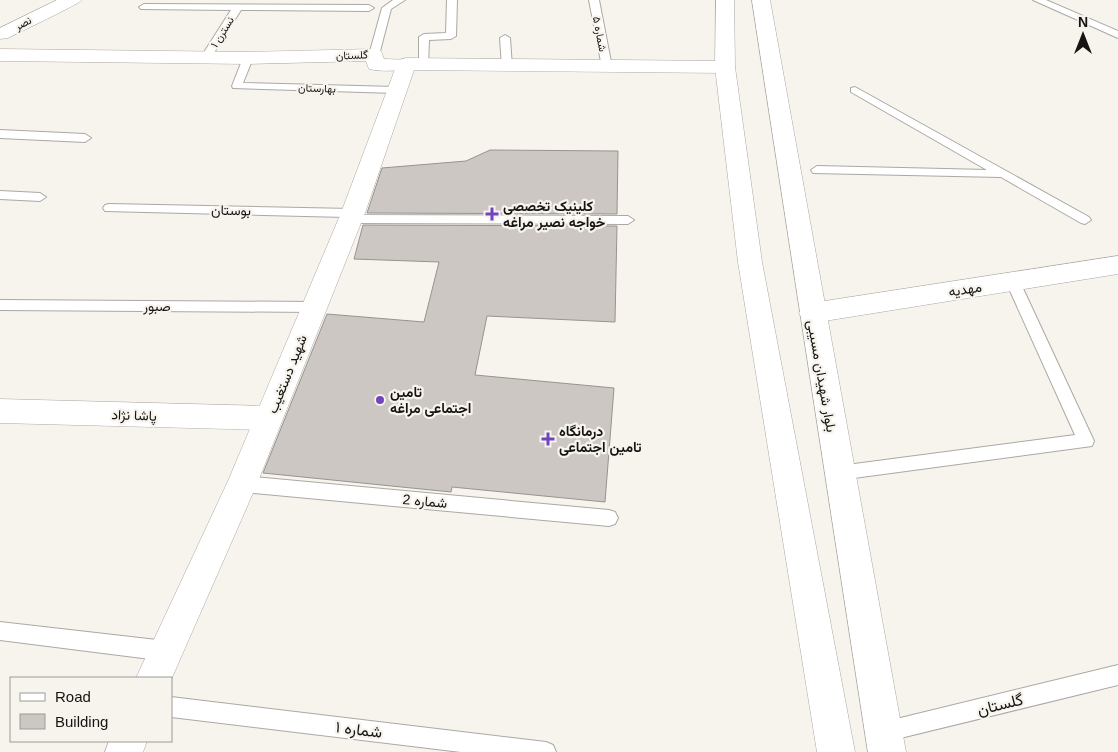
<svg xmlns="http://www.w3.org/2000/svg" width="1118" height="752" font-family="Arial,Vazirmatn,sans-serif">
<rect width="100%" height="100%" fill="#f7f3ed"/>
<path fill="#cdc7c4" stroke="#999390" d="M490 150 618 151 617 214 367 213 382 168 466 161Z
M363 225 617 226 615 322 487 316 475 375 614 388 605 502 452 487 451 492 263 473 327 314 424 322 439 262 354 259Z"/>
<g fill="none" stroke-linecap="round" stroke-linejoin="round">
<defs>
<path id="service" d="M393 0H405L391 9 379 55 370 57 369 55 382 8Z
M447 0H457L456 36 451 39 429 40 428 65 423 68 419 67V37L424 34 446 33Z
M589 0H599L612 67 611 69H603L602 67Z
M1033 0H1046L1118 31V38Z
M144 4 369 5 374 8 369 11 241 10 210 59 206 60 201 57 231 10 141 9 139 7Z
M505 35 510 38 512 67 507 70 502 67 500 38Z
M248 55 253 58 243 83 396 87 401 90 396 93 233 88 232 86 243 58Z
M855 87 1089 217 1091 220 1085 224 1081 223 1001 177 813 173 811 170 817 166 987 170 851 92V88Z
M0 130 85 134 91 138 85 142 0 138Z
M0 191 40 193 46 197 40 201 0 199Z
M109 204 353 209 357 210 358 215 628 216 634 220 628 224 351 223 347 222 346 217 105 211 103 208 105 205Z
M1013 277 1020 282 1094 441 1092 446 839 480 833 478 831 473 833 468 839 466 1075 435 1006 282Z
M0 300 314 302 319 303 321 307 319 311 314 312 0 310Z
M242 476 609 510 615 512 618 518 615 524 609 526 242 492 236 489 234 484 236 479Z
M0 622 166 641 173 644 176 651 173 658 166 661 0 640Z
M1118 665V685L884 742 877 739 874 732 877 725 884 722Z
M171 697 546 742 553 745 556 752H461L171 717Z"/>
<path id="minor" d="M57 0H82C79 4 18 33 8 38L0 39V28Z
M0 49 248 52 374 49 381 51 384 59 413 60 415 64 413 68C400 71 382 72 369 69L366 61 248 64 0 61Z
M0 399 269 406 279 409 283 418 279 427 269 430 0 423Z"/>
<path id="tertiary" d="M406 58 725 61 732 63 735 67 732 71 725 73 414 70 365 213 257 484 171 680V678H136L228 481 341 213 397 64 399 60Z
M1118 256V274L812 323 803 320 799 313 803 306 812 303Z
M109 741H147L143 752H105Z"/>
<path id="secondary" d="M716 0H734L735 67 762 262 855 752H817L738 262 715 67Z
M752 0H770L906 752H868Z"/>
</defs>
<use href="#service" stroke="#aca8a3" stroke-width="2"/>
<use href="#minor" stroke="#aca8a3" stroke-width="1"/>
<use href="#tertiary" stroke="#aca8a3" stroke-width="1"/>
<use href="#secondary" stroke="#aca8a3" stroke-width="1"/>
<use href="#service" fill="#fff" fill-rule="evenodd"/>
<use href="#minor" fill="#fff" fill-rule="evenodd"/>
<use href="#tertiary" fill="#fff" fill-rule="evenodd"/>
<use href="#secondary" fill="#fff" fill-rule="evenodd"/>
</g>
<g fill="#6f46bf" stroke="#f7f3ed" stroke-width="2">
<path d="M489.5 206.5h5v5h5v5h-5v5h-5v-5h-5v-5h5z"/>
<circle cx="380" cy="400" r="5"/>
<path d="M545.5 431.5h5v5h5v5h-5v5h-5v-5h-5v-5h5z"/>
</g>
<g text-anchor="middle" stroke-width="4.5" stroke-linejoin="round" paint-order="stroke">
<g font-size="11" fill="#151412" stroke="#f7f3ed">
<text transform="translate(23 23) rotate(-28)" y="4">نصر</text>
<text transform="translate(222 32) rotate(-58)" y="4">نسترن ۱</text>
<text transform="translate(600 34) rotate(79)" y="4">شماره ۵</text>
<text transform="translate(352 55) rotate(-2)" y="4">گلستان</text>
<text transform="translate(317 88) rotate(2)" y="4">بهارستان</text>
</g>
<g font-size="14" font-weight="bold" fill="#151412" stroke="#f7f3ed" text-anchor="start">
<text x="503" y="211">کلینیک تخصصی<tspan x="503" dy="16">خواجه نصیر مراغه</tspan></text>
<text x="390" y="397">تامین<tspan x="390" dy="16">اجتماعی مراغه</tspan></text>
<text x="559" y="436">درمانگاه<tspan x="559" dy="16">تامین اجتماعی</tspan></text>
</g>
<g font-size="14" fill="#151412" stroke="#f7f3ed">
<text transform="translate(231 210) rotate(1)" y="5">بوستان</text>
<text transform="translate(965 289) rotate(-9)" y="5">مهدیه</text>
<text x="157" y="311">صبور</text>
<text transform="translate(287 374) rotate(-68)" y="5">شهید دستغیب</text>
<text transform="translate(822 376) rotate(80)" y="5">بلوار شهیدان مسیبی</text>
<text transform="translate(134 415) rotate(2)" y="5">پاشا نژاد</text>
<text transform="translate(425 501) rotate(5)" y="5">شماره 2</text>
</g>
<g font-size="16" fill="#151412" stroke="#f7f3ed">
<text transform="translate(1000 704) rotate(-14)" y="6">گلستان</text>
<text transform="translate(359 729) rotate(7)" y="6">شماره ۱</text>
</g>
</g>
<rect x="10" y="677" width="162" height="65" fill="#f7f3ed" stroke="#9d9a95"/>
<rect x="20" y="693" width="25" height="8" fill="#ffffff" stroke="#9d9a95"/>
<text x="55" y="702" font-size="15" fill="#151412">Road</text>
<rect x="20" y="714" width="25" height="15" fill="#cdc7c4" stroke="#9d9a95"/>
<text x="55" y="727" font-size="15" fill="#151412">Building</text>
<g transform="translate(1083 35)" stroke="#f7f3ed" stroke-width="4" paint-order="stroke">
<path d="M0-4L9 19L0 12L-9 19Z" fill="#151412"/>
<text y="-8" font-size="14" font-weight="bold" text-anchor="middle" fill="#151412">N</text>
</g>
</svg>
